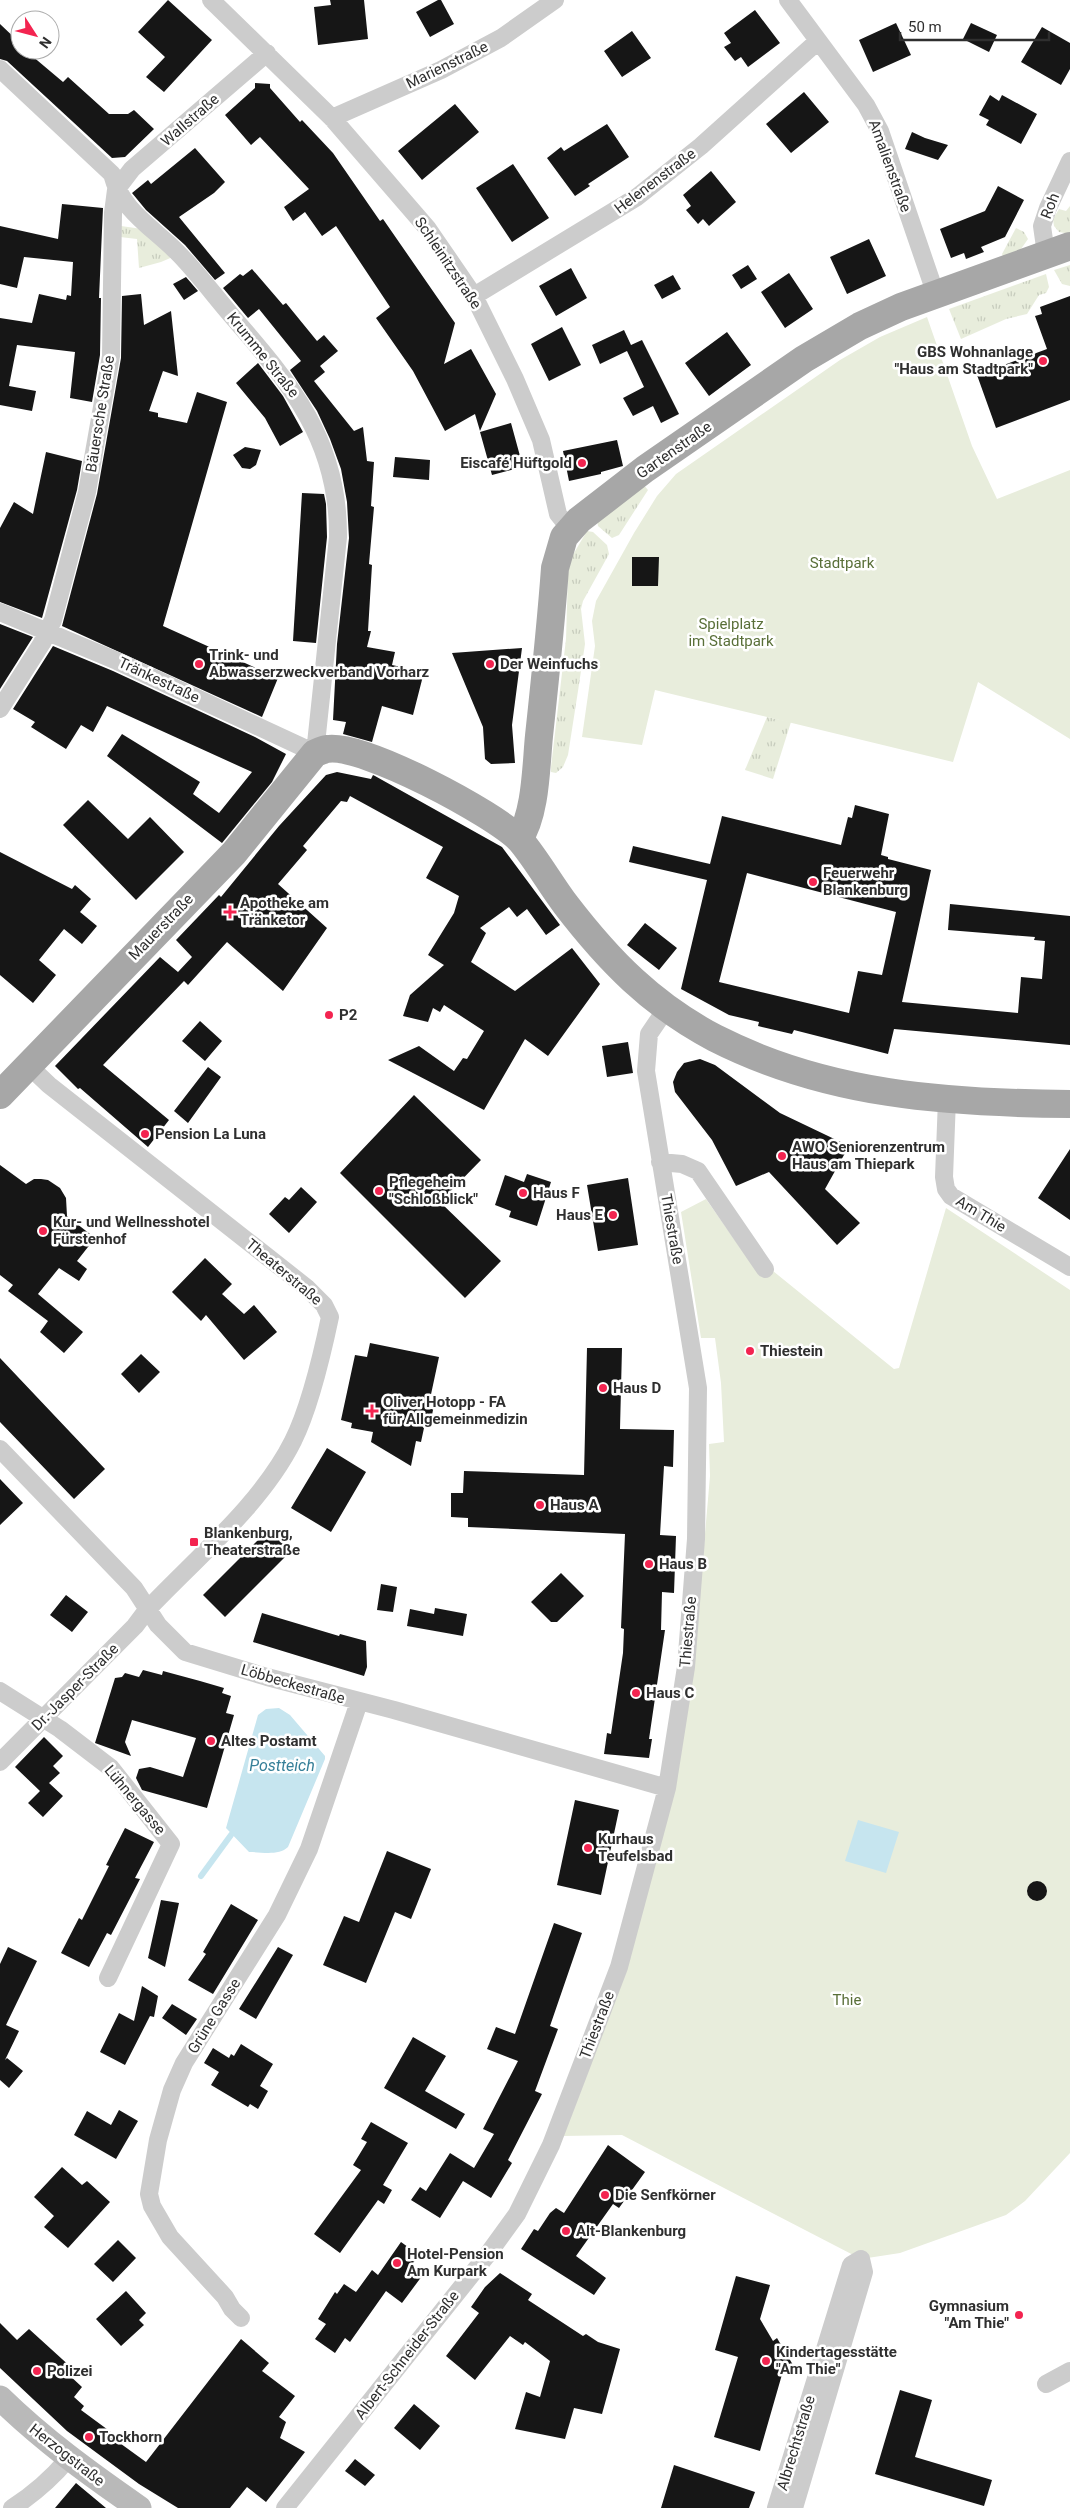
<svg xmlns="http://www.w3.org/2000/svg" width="1070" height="2508" font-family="Roboto,sans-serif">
<defs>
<pattern id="grass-tufts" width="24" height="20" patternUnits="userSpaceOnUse" patternTransform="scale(1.25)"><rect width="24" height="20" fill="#e8eddc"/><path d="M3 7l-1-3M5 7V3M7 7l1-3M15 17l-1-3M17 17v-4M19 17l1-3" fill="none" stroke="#c7ccbd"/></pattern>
</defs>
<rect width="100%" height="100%" fill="#fff"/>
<path fill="url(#grass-tufts)" d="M1070 206V234L1059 232 1054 226 1053 219 1059 209 1066 211Z
M121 226 142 229 175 256 161 262 139 268 137 239 120 237Z
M1016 228 1024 232 1028 239 1021 249 1004 259 1002 254Z
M1070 265V286L1062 284 1054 270Z
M1046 274 1049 287 1046 293 1039 295 1027 314 1006 319 961 339 949 309Z
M643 484 648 490 619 535 612 538 598 526 597 520Z
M587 531 593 532 607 545 609 554 583 601 581 609 585 644 578 691 568 755 563 767 556 773 551 772V767L566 639 568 573 571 558Z
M767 717 791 722 773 779 745 770Z"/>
<path fill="#e8eddc" d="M927 317 972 446 997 499 1070 470V739L978 682 953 762 655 690 642 745 582 737 595 646 592 621 596 601 634 533 657 496 676 474 840 360 880 337Z
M706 1199 758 1273 773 1271 894 1369 899 1368 946 1208 1070 1290V2153L1025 2201 1006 2215 900 2253 861 2259 622 2135 563 2136 693 1673 710 1476 709 1444 724 1442 721 1383 715 1338H701L681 1212Z"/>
<path fill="#c6e5ef" d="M279 1708 290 1715 325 1756V1759L288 1847C279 1856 261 1852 249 1852L226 1828 258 1715 266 1709Z
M858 1820 899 1832 886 1873 845 1861Z"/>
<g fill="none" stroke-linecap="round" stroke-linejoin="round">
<path stroke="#c6e5ef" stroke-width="6" d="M201 1876 231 1835"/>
</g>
<path fill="#161616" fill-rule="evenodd" d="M168 0 212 40 164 92 146 77 165 57 138 32Z
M330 0H364L368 39 318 45 314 7 331 5Z
M438 0H441L454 24 430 37 416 12Z
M755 10 780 43 748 67 741 57 735 61 724 47 731 43 724 33Z
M896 23 911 55 873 72 859 40Z
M971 23 997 35 989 52 963 39Z
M0 24 20 43V50H25L63 82 68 77 109 114H128L134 110 154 129 125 157 112 158 7 61 0 59Z
M1042 27 1070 43V69L1061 85 1021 62Z
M632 31 651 58 622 77 604 51Z
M255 83 270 84V88L300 122 302 120 333 153 380 221 383 219 455 323 444 364 471 349 496 394 480 431 475 414 445 431 413 371 376 318 390 307 336 226 322 236 305 212 293 221 284 207 309 189 260 137 251 145 225 115 255 88Z
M804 92 829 122 791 153 766 124Z
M990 95 999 101 1002 95 1037 114 1021 144 986 125 989 120 979 115Z
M455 104 479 132 422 180 398 151Z
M607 124 629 157 588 184 590 186 575 196 547 158 561 147 564 151Z
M912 132 925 138 948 145 938 160 905 149Z
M195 148 225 182 214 193 179 217 225 273 215 280 185 245 146 210 132 193 148 180 151 184Z
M513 164 549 218 512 242 476 188Z
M711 171 736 202 709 226 703 219 698 224 686 210 691 206 683 195Z
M998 186 1024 200 1005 237 981 247 984 252 966 259 964 253 951 258 940 229 985 211Z
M62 204 103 208 99 298H101L100 355 92 402 70 398 75 352 17 345 9 386 36 391 32 411 0 405V318L32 323 39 294 66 300 67 295 71 296 73 262 24 257 17 288 0 284V226L58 239Z
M869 239 886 276 847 294 830 257Z
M748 265 757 279 741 289 732 275Z
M571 268 587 298 556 316 539 286Z
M252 269 283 305 286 303 317 341 324 335 338 351 320 366 325 372 314 381 354 431 363 427 367 461 374 462 371 506 374 507 369 564 372 565 368 631H371L367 647 395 652 392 665 424 672 413 715 382 706 372 742 343 734 346 722 333 720 337 644 349 538 347 502 341 469 330 439 317 411 290 370 301 361 259 309 248 318 223 288 240 274 243 276Z
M789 273 813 309 785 328 761 292Z
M673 275 681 289 662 299 654 285Z
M186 277 198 291 184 300 173 284Z
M141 294 144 325 171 311 178 376 163 371 149 411 158 413V417L187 423 197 392 227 402 163 626 278 678 262 717 62 626 97 494 121 358 122 296Z
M1070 296V400L996 428 977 375 1047 349 1035 316 1042 314 1040 307Z
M562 327 581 365 549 381 531 344Z
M624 330 631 345 642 340 679 414 661 423 653 406 633 416 623 398 644 387 627 351 600 364 592 345Z
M727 332 751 365 709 396 685 363Z
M258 363 283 396 303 432 280 446 265 418 236 383Z
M511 423 523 467 492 475 480 432Z
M617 440 623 466 601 472V474L569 481 563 451Z
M245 447 261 450 256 465 250 469 242 468 233 455Z
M46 452 82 461 77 490 42 618 0 602V528L14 502 33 514Z
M395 457 430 460 429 480 393 477Z
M302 493 324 494 326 504 327 537 316 643 293 641Z
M632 557H659L658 586H632Z
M0 624 33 637 0 689Z
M53 646 113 671 255 737 286 754 272 782 222 843 107 756 122 734 200 782 193 794 219 813 252 772 107 706 93 732 81 725 66 749 31 727 35 722 13 709Z
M522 648 512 725 515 763 491 764 485 759 483 727 452 653Z
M337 772 371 779 373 775 375 776 502 847 560 925 546 935 527 909 517 917 509 907 480 928 486 933 471 962 515 991 572 948 600 984 548 1056 525 1039 484 1110 388 1060 419 1046 454 1071 463 1058 467 1059 484 1031 444 1005 440 1012 433 1008 428 1022 403 1016 410 995 444 965 428 955 454 913 459 896 426 878 443 847 350 796 347 802 341 801 303 846 307 850 278 884 327 928 283 991 227 942 188 985 184 981 103 1065 169 1120 148 1147 80 1088 78 1089 55 1066 160 957 178 972 192 957 176 940 219 895 221 897 279 826 326 775Z
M88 800 128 839 150 817 184 852 136 900 63 825Z
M855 805 889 814 881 855 888 857V859L931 870 902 1002 1018 1013 1021 977 1042 979 1045 941 1034 940 1035 937 948 930 950 904 1070 916V1045L894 1029 888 1054 794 1030 792 1034 758 1026 759 1022 729 1015 681 989 707 880 629 862 633 846 710 864 722 816 841 845 848 817 852 818ZM747 873 896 912 882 975 858 971 849 1013 719 982Z
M0 852 72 889 75 885 91 899 80 912 97 926 82 944 64 929 39 960 56 975 33 1003 0 975Z
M645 923 677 948 659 970 627 945Z
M200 1021 222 1041 205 1061 182 1041Z
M628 1042 633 1073 607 1077 602 1046Z
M700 1059 715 1065 780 1113 849 1146 825 1189 860 1223 837 1245 769 1172 736 1186 712 1140 675 1092 673 1082 677 1072 684 1063Z
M208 1067 221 1077 188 1123 174 1111Z
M414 1095 481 1160 440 1202 501 1261 465 1298 340 1173Z
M1070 1149V1220L1038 1198Z
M0 1165 26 1184 34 1179H41L48 1180 60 1188 66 1198 67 1216 95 1238 77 1261 87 1269 79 1281 59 1268 38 1294 83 1332 64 1353 40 1332 48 1321 8 1291 13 1285 0 1275Z
M527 1174 551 1182 537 1226 509 1217 511 1211 495 1205 505 1175 524 1182Z
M628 1178 638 1245 598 1251 587 1185Z
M301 1187 317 1202 289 1233 269 1214 285 1197 289 1200Z
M205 1258 232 1284 222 1294 244 1314 254 1305 277 1332 244 1360 206 1315 201 1321 172 1292Z
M370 1343 439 1357 430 1399 435 1400 432 1415 427 1414 421 1442 416 1441 411 1466 371 1442 373 1432 351 1428 352 1423 341 1420 355 1355 367 1357Z
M587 1348H622L620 1429 674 1430 673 1467 664 1466 660 1535 676 1536 674 1593 662 1592 661 1630H665L649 1739H652L649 1758 604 1754 607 1733 611 1734 623 1653 624 1629 621 1628 625 1534 468 1527V1518L451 1517V1493H463L464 1471 584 1475Z
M141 1354 160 1372 139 1393 121 1374Z
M0 1358 105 1469 74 1499 0 1422Z
M327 1448 366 1472 331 1532 291 1508Z
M0 1479 23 1503 0 1525Z
M267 1531H273L292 1550 225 1617 203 1595Z
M561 1573 584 1596 557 1622H551L531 1602Z
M381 1584 397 1587 393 1612 377 1610Z
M66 1595 88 1612 72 1632 50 1615Z
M435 1608 467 1614 463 1636 407 1626 410 1609 434 1614Z
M262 1613 339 1636 340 1634 366 1641 367 1667 364 1676 253 1642Z
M143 1670 162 1675 163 1671 200 1681 224 1688 222 1693 231 1696 226 1713 234 1715 207 1808 142 1790 136 1778 139 1769 150 1767 183 1777 196 1738 132 1720 125 1742 131 1756 95 1743 115 1678 122 1677 125 1673 139 1677Z
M44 1737 63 1756 53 1766 60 1773 49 1783 63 1796 43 1817 28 1803 40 1791 15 1767Z
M575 1800 619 1810 601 1895 557 1885Z
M125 1828 154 1842 135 1878 140 1879 111 1935 107 1933 89 1967 61 1953 79 1918 82 1920 109 1866 106 1865Z
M387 1851 431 1869 411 1919 395 1912 366 1983 323 1965 344 1916 359 1922Z
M1027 1891a10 10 0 1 1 20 0a10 10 0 1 1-20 0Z
M161 1900 179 1903 165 1967 148 1958Z
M231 1904 258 1920 213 1994 188 1980 206 1954 203 1952Z
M554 1923 582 1933 550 2026 558 2029 535 2091 542 2094 508 2160 512 2163 491 2198 463 2181 440 2218 411 2200 420 2187 426 2191 450 2153 474 2168 494 2134 483 2129 518 2061 487 2049 496 2027 515 2034Z
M8 1947 37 1961 6 2025 19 2031 5 2060 7 2058 23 2071 9 2088 0 2080V1964Z
M278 1947 293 1955 256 2019 239 2009Z
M142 1986 158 1996 154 2017 150 2016 125 2065 100 2052 119 2013 134 2021Z
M172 2004 197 2019 186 2035 162 2018Z
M413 2037 446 2056 425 2091 465 2114 456 2129 384 2088Z
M241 2044 273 2064 260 2086 268 2091 258 2109 250 2104 248 2107 211 2085 219 2072 204 2063 213 2048 229 2058 231 2054 234 2056Z
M119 2110 138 2121 116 2159 74 2135 87 2111 111 2125Z
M371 2122 408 2143 383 2185 392 2190 384 2204 378 2200 340 2253 314 2234 361 2170 353 2165 367 2142 361 2139Z
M608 2145 645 2172 619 2208 613 2204 576 2256 606 2278 594 2295 521 2249 534 2229 538 2231 550 2213 556 2208 564 2213Z
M62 2167 82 2185 87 2181 110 2202 68 2248 44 2227 54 2216 34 2197Z
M118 2240 136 2258 113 2282 94 2264Z
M401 2242 419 2255 410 2267 422 2276 402 2303 386 2291 350 2342 345 2338 335 2353 315 2339 326 2324 318 2319 335 2292 337 2294 344 2284 356 2292 372 2270 378 2275Z
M500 2273 532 2294 528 2300 583 2336 586 2334 598 2342 620 2349 602 2414 574 2408 565 2439 515 2429 526 2392 540 2397 550 2361 525 2342 523 2345 510 2336 475 2380 446 2356 479 2313 471 2307 485 2287Z
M736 2276 770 2285 760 2319 773 2341 777 2338 793 2365 783 2371 760 2451 714 2437 738 2357 715 2350Z
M126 2291 146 2313 139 2320 144 2325 121 2346 96 2319Z
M0 2323 17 2340 29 2329 73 2369 68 2374 82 2387 74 2397 84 2406 81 2410 119 2438 117 2441 146 2462 241 2339 269 2363 262 2371 295 2396 279 2417 286 2422 280 2438 305 2452 266 2502 247 2487 230 2508H178L139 2484 67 2431 0 2368Z
M900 2390 932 2400 915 2457 992 2480 984 2506 875 2474Z
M414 2404 440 2426 420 2450 394 2428Z
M355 2459 375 2475 365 2486 345 2471Z
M674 2465 755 2492 749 2508H661Z
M76 2483 106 2508H55Z"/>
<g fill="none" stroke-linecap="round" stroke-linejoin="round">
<path stroke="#ccc" stroke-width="18" d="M211 0 332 118 428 229 474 296 515 379 541 440 558 514 570 529
M788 0 866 105 880 131 936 295
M0 69 112 174C121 210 152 227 177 252 196 271 213 294 231 315 291 384 339 441 338 537L315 753 117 661 0 612
M332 118 441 70 501 38 555 0
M1046 254 1042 226 1048 208 1070 161
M474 296 637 197 701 146 818 41
M0 709 42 643 53 620 87 492 111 356 113 213 116 190 132 169 267 53
M947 1099 944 1177 946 1189 951 1196 1070 1267
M660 1162 682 1164 698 1171 765 1269
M0 1449 134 1588 158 1625 185 1652 267 1677 394 1710 667 1788
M0 1691 60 1729 111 1768 171 1844 108 1978
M0 1762 135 1626 147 1610C196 1558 261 1505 293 1441 310 1407 322 1355 330 1317L324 1305 307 1288 49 1085 28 1065
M241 2318 232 2309 225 2297 170 2237 152 2206 149 2194 158 2140 172 2090 184 2063 277 1915 309 1849 359 1702
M1046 2384 1070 2371
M12 2508C34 2494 51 2479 68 2459
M285 2508 488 2254 517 2214 551 2145 619 1967 667 1788 686 1667 696 1539 698 1388 646 1071 649 1034 666 1009
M776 2508 851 2265 861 2259 864 2272 794 2508"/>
<path stroke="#b9b9b9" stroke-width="25" d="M0 2398C43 2440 90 2474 139 2508"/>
<path stroke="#a7a7a7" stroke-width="28" d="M519 839C536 814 536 766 539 736 545 680 551 624 555 568L564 537 579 520 645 469 804 359 860 326 901 307 1070 246
M0 1095 234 853 315 753C319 752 324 749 327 749 363 743 495 814 520 840 537 860 550 884 566 905 609 961 652 1005 715 1038 827 1095 947 1103 1070 1104"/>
</g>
<g fill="#f32450" stroke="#fff" stroke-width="2">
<circle cx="1043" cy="361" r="5"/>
<circle cx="582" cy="463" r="5"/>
<circle cx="199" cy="664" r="5"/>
<circle cx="490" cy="664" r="5"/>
<circle cx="813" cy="882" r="5"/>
<path d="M227.5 904.5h5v5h5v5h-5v5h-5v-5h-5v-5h5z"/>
<circle cx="329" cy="1015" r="5"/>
<circle cx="145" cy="1134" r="5"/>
<circle cx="782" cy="1156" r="5"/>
<circle cx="379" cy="1191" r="5"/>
<circle cx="523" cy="1193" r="5"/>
<circle cx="613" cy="1215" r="5"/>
<circle cx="43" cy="1231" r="5"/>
<circle cx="750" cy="1351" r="5"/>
<circle cx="603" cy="1388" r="5"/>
<path d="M369.5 1403.5h5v5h5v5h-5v5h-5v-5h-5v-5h5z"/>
<circle cx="540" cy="1505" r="5"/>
<rect x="189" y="1537" width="10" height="10" rx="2.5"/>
<circle cx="649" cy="1564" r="5"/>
<circle cx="636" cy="1693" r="5"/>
<circle cx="211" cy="1741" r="5"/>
<circle cx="588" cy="1848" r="5"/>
<circle cx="605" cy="2195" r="5"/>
<circle cx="566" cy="2231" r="5"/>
<circle cx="397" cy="2263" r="5"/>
<circle cx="1019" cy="2315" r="5"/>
<circle cx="766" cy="2361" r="5"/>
<circle cx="37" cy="2371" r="5"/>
<circle cx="89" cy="2437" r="5"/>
</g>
<g text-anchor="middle" stroke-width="5" stroke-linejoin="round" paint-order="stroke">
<g font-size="15" fill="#2f2f2f" stroke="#fff">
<text transform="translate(447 65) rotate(-26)" y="5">Marienstraße</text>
<text transform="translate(190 120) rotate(-41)" y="5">Wallstraße</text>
<text transform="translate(890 166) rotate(70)" y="5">Amalienstraße</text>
<text transform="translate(655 181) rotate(-37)" y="5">Helenenstraße</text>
<text transform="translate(1050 206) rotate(-69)" y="5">Roh</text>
<text transform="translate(448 263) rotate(56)" y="5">Schleinitzstraße</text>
<text transform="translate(263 355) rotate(51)" y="5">Krumme Straße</text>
<text transform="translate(100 414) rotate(-81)" y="5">Bäuersche Straße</text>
<text transform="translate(674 450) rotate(-35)" y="5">Gartenstraße</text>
<text transform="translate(159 680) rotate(25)" y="5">Tränkestraße</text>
<text transform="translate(161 927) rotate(-46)" y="5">Mauerstraße</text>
<text transform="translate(981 1214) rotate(31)" y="5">Am Thie</text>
<text transform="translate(672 1229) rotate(80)" y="5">Thiestraße</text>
<text transform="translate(284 1272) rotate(40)" y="5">Theaterstraße</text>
<text transform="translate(688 1632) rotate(-85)" y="5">Thiestraße</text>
<text transform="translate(293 1684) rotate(16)" y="5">Löbbeckestraße</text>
<text transform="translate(75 1687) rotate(-45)" y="5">Dr.-Jasper-Straße</text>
<text transform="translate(135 1800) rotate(50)" y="5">Lühnergasse</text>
<text transform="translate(214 2016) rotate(-58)" y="5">Grüne Gasse</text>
<text transform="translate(597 2025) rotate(-69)" y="5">Thiestraße</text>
<text transform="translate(407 2355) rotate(-52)" y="5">Albert-Schneider-Straße</text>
<text transform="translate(796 2443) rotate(-73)" y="5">Albrechtstraße</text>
<text transform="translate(67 2455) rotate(38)" y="5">Herzogstraße</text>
</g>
<g font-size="15" font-weight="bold" fill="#2f2f2f" stroke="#fff" text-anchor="start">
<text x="1033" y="357" text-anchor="end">GBS Wohnanlage<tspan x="1033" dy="17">"Haus am Stadtpark"</tspan></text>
<text x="572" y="468" text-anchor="end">Eiscafé Hüftgold</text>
<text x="209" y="660">Trink- und<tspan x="209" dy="17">Abwasserzweckverband Vorharz</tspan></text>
<text x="500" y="669">Der Weinfuchs</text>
<text x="823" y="878">Feuerwehr<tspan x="823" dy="17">Blankenburg</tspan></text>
<text x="240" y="908">Apotheke am<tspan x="240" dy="17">Tränketor</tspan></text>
<text x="339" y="1020">P2</text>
<text x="155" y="1139">Pension La Luna</text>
<text x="792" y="1152">AWO Seniorenzentrum<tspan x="792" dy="17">Haus am Thiepark</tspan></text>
<text x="389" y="1187">Pflegeheim<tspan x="389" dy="17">"Schloßblick"</tspan></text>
<text x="533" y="1198">Haus F</text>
<text x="603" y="1220" text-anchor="end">Haus E</text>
<text x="53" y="1227">Kur- und Wellnesshotel<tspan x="53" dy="17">Fürstenhof</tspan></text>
<text x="760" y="1356">Thiestein</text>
<text x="613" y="1393">Haus D</text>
<text x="383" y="1407">Oliver Hotopp - FA<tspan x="383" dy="17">für Allgemeinmedizin</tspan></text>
<text x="550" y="1510">Haus A</text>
<text x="204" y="1538">Blankenburg,<tspan x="204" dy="17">Theaterstraße</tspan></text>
<text x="659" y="1569">Haus B</text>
<text x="646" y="1698">Haus C</text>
<text x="221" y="1746">Altes Postamt</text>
<text x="598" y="1844">Kurhaus<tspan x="598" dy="17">Teufelsbad</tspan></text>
<text x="615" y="2200">Die Senfkörner</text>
<text x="576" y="2236">Alt-Blankenburg</text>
<text x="407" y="2259">Hotel-Pension<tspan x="407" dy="17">Am Kurpark</tspan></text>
<text x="1009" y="2311" text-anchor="end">Gymnasium<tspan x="1009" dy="17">"Am Thie"</tspan></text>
<text x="776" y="2357">Kindertagesstätte<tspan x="776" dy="17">"Am Thie"</tspan></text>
<text x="47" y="2376">Polizei</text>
<text x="99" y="2442">Tockhorn</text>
</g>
<g font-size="15" fill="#596f38" stroke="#fff">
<text x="842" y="568">Stadtpark</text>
<text x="731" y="629">Spielplatz<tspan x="731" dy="17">im Stadtpark</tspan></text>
<text x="847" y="2005">Thie</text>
</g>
<g font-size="16" font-style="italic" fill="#367f98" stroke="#fff">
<text x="282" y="1771">Postteich</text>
</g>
</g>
<g transform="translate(35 35) rotate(126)"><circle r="24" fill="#ffffff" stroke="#acacac"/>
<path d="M0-4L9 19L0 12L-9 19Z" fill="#f32450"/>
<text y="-8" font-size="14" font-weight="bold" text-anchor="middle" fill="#2f2f2f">N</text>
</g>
<path d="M900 32v8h149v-8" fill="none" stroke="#2f2f2f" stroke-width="2.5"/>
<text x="908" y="32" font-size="15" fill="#2f2f2f" stroke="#ffffff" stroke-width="4" paint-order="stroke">50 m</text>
</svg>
